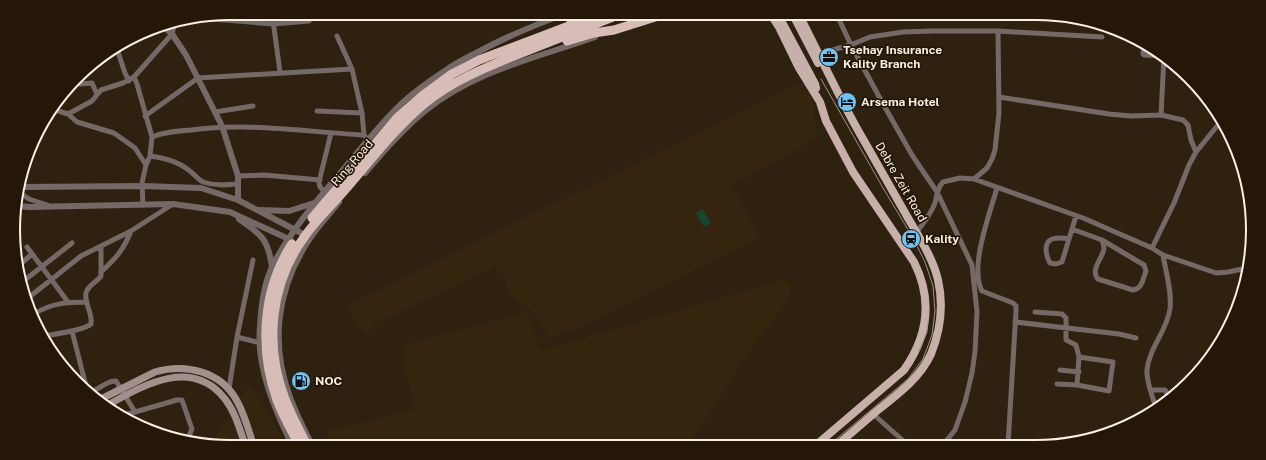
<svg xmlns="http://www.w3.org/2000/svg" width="1266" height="460" font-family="'Public Sans',sans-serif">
<rect width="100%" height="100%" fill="#2e2110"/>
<path fill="#36250e" d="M807 80 812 97 818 138 732 186 760 237 664 287 587 324 550 339 535 314 509 294 503 275 494 267 375 324 365 336 346 306 739 112Z
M783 280 791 284 789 297 781 310 761 334 688 446 332 447 326 431 413 410 402 345 527 312 541 350Z
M250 384 288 447H230L211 444Z"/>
<path fill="#164630" d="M703 209 711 223 704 227 696 213Z"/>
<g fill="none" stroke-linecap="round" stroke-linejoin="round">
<path stroke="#756967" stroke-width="5" d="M272 13 280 72
M836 13 851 45 882 102 912 155 937 192 972 265 977 312 975 352 972 373 965 402 955 430 943 445
M201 18 273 24 309 21
M337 36 352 69
M1144 46 1143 54 1144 55 1164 56
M117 49 125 73 129 81
M819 54 853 44 870 37 903 32 931 31H998L1102 37
M134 77 137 84 152 137 150 156 146 165 142 183 143 205
M76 80 80 84 92 83 97 94
M999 97 1109 114 1131 116 1161 115 1183 120 1188 125 1191 140 1196 152
M52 109 68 114 77 122 114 133 135 148 146 165
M317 111 362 113
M215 112 253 106
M68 114 92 101 101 90 123 83 134 77 172 34 175 22
M1161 115 1164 56
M145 116 198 78 352 69 362 113 364 135 368 140
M152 137C164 132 177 131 191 130 248 122 306 132 364 135
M150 156C165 158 180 162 191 172 195 175 199 180 203 182 215 186 226 185 238 184
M238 176 264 175 320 180
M974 179 987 168 992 159 995 150 999 113 998 31
M997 188C990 213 969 267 982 291L1013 303 1016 306V311L1008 445
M324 191 320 187 319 182 331 133
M18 192 29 199 50 206
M1072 229 1102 240 1144 265 1146 271C1143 279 1142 289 1133 290L1098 279C1090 270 1102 259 1104 249 1104 246 1103 243 1102 240
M916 233C923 224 931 214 935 203 937 195 937 188 943 182L960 178 974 179 1083 218 1152 248 1163 255 1216 273 1228 272 1247 268
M1069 239C1064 238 1058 237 1052 239 1043 243 1046 256 1050 263L1056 264 1062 262 1076 216
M27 247 68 302
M1152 248 1174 203 1189 165 1196 152 1222 120
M17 267 32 254
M101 272C116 258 123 251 131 231
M21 283 72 243
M28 298 81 256 131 231 173 204
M1035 312 1062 314 1066 318V340L1076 345 1079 357 1113 362 1109 391 1077 385 1057 384
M34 314C51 303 68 302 87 302
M1015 322 1119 334 1136 338
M72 331 87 390
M43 336C55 334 83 331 91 324 93 314 84 303 86 293 88 285 97 282 101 276V247
M237 337 260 343
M1060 370 1079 372
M1077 385 1079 357
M229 389 237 337 253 260
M1151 390H1165L1170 399
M88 392C98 392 106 380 116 381L135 412 124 415
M1156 409C1153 396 1146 382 1147 370 1149 348 1167 331 1170 309 1172 291 1166 273 1163 255
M135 412 177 400H182L192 429 189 436 183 441
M873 414 908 445"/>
<path stroke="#756967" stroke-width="6" d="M161 24 172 34 186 55 222 126 238 176V200
M365 173C384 151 403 129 425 111 474 71 536 58 595 37
M20 187 143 186 201 188 238 200 305 235
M15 206 30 207 173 204 230 212 291 240
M259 210 289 211 314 203
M239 219C262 235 268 239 272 267
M293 447C275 410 256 368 260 326 261 307 264 284 272 267 290 231 316 202 341 172 359 151 376 129 395 110 411 93 433 79 452 66 460 61 468 57 476 53 506 37 536 24 568 13
M313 447C305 431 296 414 290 397 270 344 277 290 307 243 316 228 329 215 339 202"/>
<path stroke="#a3908d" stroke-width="7" d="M97 401 155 372C185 363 221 371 237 401 245 415 249 432 254 447
M106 406C142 386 191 356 225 399 236 413 240 431 246 447"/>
<path stroke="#c7afaa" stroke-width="8" d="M770 13 779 27 799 68 820 102 826 121 853 172 914 262C933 300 928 336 904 370L815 446
M777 13 815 84 816 88
M792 13 818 63
M798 13C820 55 839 98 863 139 878 165 893 192 908 218 919 237 933 258 938 280 944 306 941 329 931 354 920 378 898 394 878 410 864 422 850 434 836 446"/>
<path stroke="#d8bcb8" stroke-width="9" d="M571 20 585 13
M567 41 594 33 614 30 668 13
M312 218 397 118 422 96 452 74 479 60 603 13
M292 244C262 290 259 349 277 400 283 416 292 431 300 447
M308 447C300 431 291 415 285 399 264 345 270 283 305 236 316 220 331 206 344 191 370 161 394 129 424 104 453 80 489 66 524 52 557 39 590 26 623 13"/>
<path stroke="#9e9386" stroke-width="1" d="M821 79 883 188 913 238 925 262 933 286 935 311 932 335 923 359 908 379 828 446
M919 351 927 332 928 322"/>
</g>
<defs>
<symbol id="office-disc" viewBox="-11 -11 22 22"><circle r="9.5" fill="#6fc2f4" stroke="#241707"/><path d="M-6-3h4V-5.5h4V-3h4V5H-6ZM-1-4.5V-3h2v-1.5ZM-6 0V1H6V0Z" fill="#111"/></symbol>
<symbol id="hotel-disc" viewBox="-11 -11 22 22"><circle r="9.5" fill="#6fc2f4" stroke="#241707"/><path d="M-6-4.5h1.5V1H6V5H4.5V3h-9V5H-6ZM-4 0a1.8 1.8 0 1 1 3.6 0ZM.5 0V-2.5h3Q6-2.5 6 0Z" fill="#111"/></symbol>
<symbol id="station-disc" viewBox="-11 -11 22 22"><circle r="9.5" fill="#6fc2f4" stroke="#241707"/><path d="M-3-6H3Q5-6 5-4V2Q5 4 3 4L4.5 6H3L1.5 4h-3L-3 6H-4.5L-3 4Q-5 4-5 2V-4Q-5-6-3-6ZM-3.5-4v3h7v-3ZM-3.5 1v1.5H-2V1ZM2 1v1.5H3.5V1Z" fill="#111"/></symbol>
<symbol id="fuel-disc" viewBox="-11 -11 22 22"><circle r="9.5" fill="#6fc2f4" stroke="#241707"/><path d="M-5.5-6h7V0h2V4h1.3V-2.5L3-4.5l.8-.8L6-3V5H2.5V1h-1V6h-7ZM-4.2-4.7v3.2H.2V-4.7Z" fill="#111"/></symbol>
</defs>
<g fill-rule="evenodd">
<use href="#office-disc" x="818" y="46" width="22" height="22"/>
<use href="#hotel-disc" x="836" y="91" width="22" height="22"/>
<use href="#station-disc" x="900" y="228" width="22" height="22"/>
<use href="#fuel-disc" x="290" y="370" width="22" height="22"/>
</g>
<g text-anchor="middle" stroke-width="3.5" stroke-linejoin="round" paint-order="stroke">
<g font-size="12" font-weight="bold" fill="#f8efe5" stroke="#241707" text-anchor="start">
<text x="843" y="54">Tsehay Insurance<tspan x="843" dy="14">Kality Branch</tspan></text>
<text x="861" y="106">Arsema Hotel</text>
<text x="925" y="243">Kality</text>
<text x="315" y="385">NOC</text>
</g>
<g font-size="12" fill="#f8efe5" stroke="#241707">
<text transform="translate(352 163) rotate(-49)" y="4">Ring Road</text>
<text transform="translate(901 182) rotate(60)" y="4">Debre Zeit Road</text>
</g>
</g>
<path d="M0 0H1266V460H0ZM230 20H1036A210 210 0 0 1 1246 230V230A210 210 0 0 1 1036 440H230A210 210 0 0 1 20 230V230A210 210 0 0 1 230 20Z" fill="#241707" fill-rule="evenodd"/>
<path fill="none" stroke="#f8efe5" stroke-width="2" d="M230 20H1036A210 210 0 0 1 1246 230V230A210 210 0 0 1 1036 440H230A210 210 0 0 1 20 230V230A210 210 0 0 1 230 20Z"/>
</svg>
